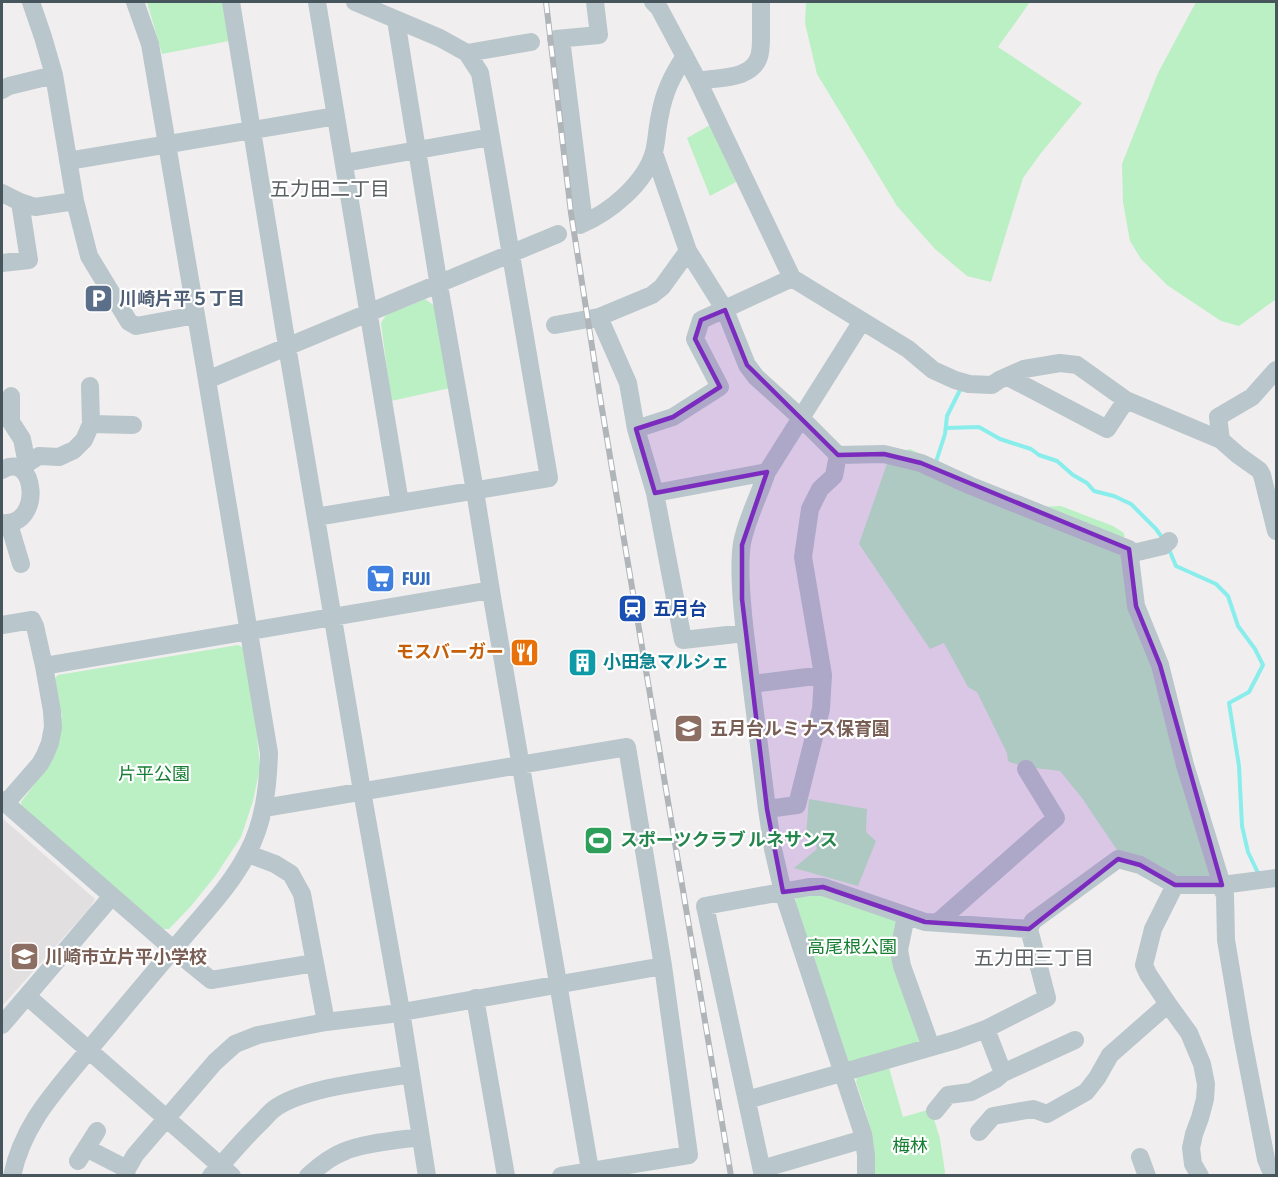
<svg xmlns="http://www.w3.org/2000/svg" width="1278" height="1177" font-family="'Asap Condensed','Noto Sans JP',sans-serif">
<rect width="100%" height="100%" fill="#f1eeef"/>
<path fill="#e2dfe1" d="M2 818 95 899 90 908 2 1006Z"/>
<path fill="#bbefc4" d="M147 2H224L229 41 162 54Z
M806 2H1030L998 47 1082 103 1041 153 1023 178 991 282 967 276 935 249 897 206 817 74 805 23Z
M1196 2H1276V299L1239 326 1221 321 1167 285 1141 259 1130 241 1123 202 1122 164 1158 73Z
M710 125 736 182 710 196 687 138Z
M425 299 436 307 450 388 391 401 381 323 386 315Z
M910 449 1035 507 1061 506 1113 526 1124 533 1125 552 1225 881 1185 879 1119 853 1082 798 1060 771C1043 768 1024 769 1008 761L1007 753 977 692 968 687 944 643 930 649 859 544 890 455Z
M238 645 244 648 253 695 260 767 253 801 241 837 216 875 191 906 169 929H162L22 807 21 802 52 761 62 716 55 678 58 675Z
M809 799 867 809 866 832 876 841 858 886 794 868 817 849 815 838 806 835Z
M823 893 894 918 897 922 922 1039 920 1045 852 1064 848 1061 795 901 798 896Z
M889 1068 903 1117 931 1109 940 1139 945 1172 944 1175H874C878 1143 866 1113 856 1082L857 1077Z"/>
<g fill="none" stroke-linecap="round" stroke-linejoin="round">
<path stroke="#88edeb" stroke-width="4" d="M946 428 979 427 1000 439 1031 449 1039 455 1057 461 1073 475 1087 483 1094 491 1114 496 1131 504 1156 529 1163 539
M935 465 945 434 947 416 960 390
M1168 547 1176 566 1216 584 1228 596 1238 626 1255 649 1263 665 1249 692 1229 703 1239 766 1242 826 1248 852 1258 873H1260"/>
<path stroke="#b9c6cb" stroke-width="18" d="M31 2 43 37 54 75 75 201 89 256 129 322 136 326 196 315
M231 2 289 358 362 791 401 1011 427 1176
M317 2 400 503
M653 2 659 8 698 81 792 278 908 349 933 370 955 380 969 384 992 385 999 380 1024 369 1060 363 1077 365 1126 400 1221 440 1238 455 1259 470 1262 475 1276 531
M396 20 437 274 475 491 492 597 591 1176
M556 39 599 35 595 2
M561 39 584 223
M467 53 531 42
M698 81C712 78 728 79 741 74 763 65 761 50 761 30 761 21 761 11 761 2
M2 90 9 86 54 75
M654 153 688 251 725 310 747 365 756 377 800 417 838 455 884 454 921 463 969 485 1129 549 1136 606 1160 665 1185 765 1222 885V889L1225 895 1226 940 1242 1035 1266 1159 1273 1176
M68 161 336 116
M344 163 491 137
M2 193 20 202 35 207 75 201
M580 225C609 213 645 184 654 152 657 140 657 127 660 115 664 92 672 76 685 56
M2 263 29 260 20 202
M599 317 628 383 636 429 655 493 683 640 745 633
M862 321 767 472C759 496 747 518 742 543 738 569 742 607 745 633L767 809 773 849 783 892 863 1134 866 1155V1176
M555 325 599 317 652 295 662 287 688 251
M1008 377 1107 429 1126 400
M207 380 558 234
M11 396V422L22 439 27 464
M91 424 133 425
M636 429 673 417 720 387 695 339 701 320 792 278
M1221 440 1218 417 1252 397 1276 370
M20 468 39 456 59 457 74 450 84 440 91 424 90 386
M2 470C36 449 44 527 2 523
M655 493 767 472
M316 517 549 478 480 73 467 53 440 38 355 2
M9 524 21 564
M1129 554 1163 546 1169 541
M2 625 32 620 35 626 44 666 52 711 53 727 50 743 45 755 40 764 6 803
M44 666 491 590
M752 684 823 675
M2 800 174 950 211 980 315 963
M264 808 627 747 663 966 689 1155 561 1176
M767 809 797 805 821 709 823 675 803 557 810 509 820 489 834 476 838 455
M248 854 275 864 291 874 302 894 326 1022
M906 916 899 950 902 966 931 1047
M937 923 1056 818 1026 769
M27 996 232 1176
M475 998 506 1176
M1168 1004 1189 1033 1202 1064 1206 1084 1205 1099 1200 1118 1194 1134 1191 1148 1193 1164 1200 1176
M2 1025 112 896
M986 1029 1003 1073
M747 1100 956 1040 986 1029 1047 998 1029 929 1033 921 1118 859 1140 865 1175 885
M935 1111 948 1095 971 1092 996 1079 1003 1073 1075 1040
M979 1132 993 1116 1033 1109 1047 1114 1086 1092 1097 1078 1110 1055 1168 1004 1148 974 1144 965 1153 929 1175 885H1222L1276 878
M86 1148 127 1169
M1140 1157 1147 1176
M78 1161 97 1131
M762 1169 864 1139
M12 1176C22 1129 48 1099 78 1063 113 1021 148 979 184 937 206 911 231 885 247 854 264 823 268 787 269 753L207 380 150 44 135 2
M126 1176 127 1169 135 1155 215 1062 235 1044 258 1035 326 1022 391 1014 663 966
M211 1176C228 1158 243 1139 261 1122 265 1118 269 1113 274 1109 303 1087 374 1081 411 1074
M308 1176C319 1166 330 1157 343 1152 362 1143 399 1140 421 1137
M763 1176 705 906 809 887H823L925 922 1029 929"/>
<defs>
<path id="rail" d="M546 2 571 213 600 397 731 1176"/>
</defs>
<use href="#rail" stroke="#b0b5b9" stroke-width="6"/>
<use href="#rail" stroke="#fff" stroke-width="4" stroke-dasharray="11" stroke-linecap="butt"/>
</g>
<path fill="#7b2cbf" fill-opacity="0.2" stroke="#7b2cbf" stroke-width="4.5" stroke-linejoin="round" d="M725 310 747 365 838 455 884 454 921 463 1129 549 1136 606 1160 665 1222 885H1175L1140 865 1118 859 1029 929 925 922 823 887 783 892 767 809 742 599V545L767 472 655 493 636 429 673 417 720 387 695 339 701 320Z"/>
<defs>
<symbol id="parking-square" viewBox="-11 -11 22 22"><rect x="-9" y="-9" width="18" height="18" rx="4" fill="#5c6f8a" stroke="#fff"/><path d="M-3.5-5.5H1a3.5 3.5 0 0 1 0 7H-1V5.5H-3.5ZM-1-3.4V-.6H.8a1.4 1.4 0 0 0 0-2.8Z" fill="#fff"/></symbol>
<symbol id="supermarket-square" viewBox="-11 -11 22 22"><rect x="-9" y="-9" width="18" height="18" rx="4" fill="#3f7fe0" stroke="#fff"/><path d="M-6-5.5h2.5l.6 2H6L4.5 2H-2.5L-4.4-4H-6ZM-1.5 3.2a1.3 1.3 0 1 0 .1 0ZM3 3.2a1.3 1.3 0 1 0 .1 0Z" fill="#fff"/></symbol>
<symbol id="station-square" viewBox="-11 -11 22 22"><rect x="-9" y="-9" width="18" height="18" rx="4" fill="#1a4fb4" stroke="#fff"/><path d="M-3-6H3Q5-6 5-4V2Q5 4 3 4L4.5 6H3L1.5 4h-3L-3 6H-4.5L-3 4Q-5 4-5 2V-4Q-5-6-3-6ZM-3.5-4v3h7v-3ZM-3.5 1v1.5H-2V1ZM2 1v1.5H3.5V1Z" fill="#fff"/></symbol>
<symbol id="restaurant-square" viewBox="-11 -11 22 22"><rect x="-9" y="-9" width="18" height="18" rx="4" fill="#e8710a" stroke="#fff"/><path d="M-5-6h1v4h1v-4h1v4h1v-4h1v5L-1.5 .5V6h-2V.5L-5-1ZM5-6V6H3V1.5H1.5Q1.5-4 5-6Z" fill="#fff"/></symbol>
<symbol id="building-square" viewBox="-11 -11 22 22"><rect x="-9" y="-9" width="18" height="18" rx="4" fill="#0f9aa8" stroke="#fff"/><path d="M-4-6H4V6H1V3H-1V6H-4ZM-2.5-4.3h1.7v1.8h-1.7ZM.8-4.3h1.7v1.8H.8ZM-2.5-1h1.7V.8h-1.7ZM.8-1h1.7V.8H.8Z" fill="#fff"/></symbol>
<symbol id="school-square" viewBox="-11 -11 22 22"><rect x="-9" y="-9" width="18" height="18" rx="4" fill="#8d6e63" stroke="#fff"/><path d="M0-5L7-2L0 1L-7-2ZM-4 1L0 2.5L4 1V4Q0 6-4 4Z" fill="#fff"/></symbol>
<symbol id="stadium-square" viewBox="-11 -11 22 22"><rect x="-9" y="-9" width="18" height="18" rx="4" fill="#2e9e5b" stroke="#fff"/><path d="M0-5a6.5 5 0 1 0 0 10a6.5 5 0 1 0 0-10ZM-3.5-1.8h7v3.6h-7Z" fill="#fff"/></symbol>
</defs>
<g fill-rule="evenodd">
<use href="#parking-square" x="82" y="282" width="33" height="33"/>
<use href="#supermarket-square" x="364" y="562" width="33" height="33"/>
<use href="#station-square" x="616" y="592" width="33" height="33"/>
<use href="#restaurant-square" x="508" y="636" width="33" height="33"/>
<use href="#building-square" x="566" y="646" width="33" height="33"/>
<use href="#school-square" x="672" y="712" width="33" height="33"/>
<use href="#stadium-square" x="582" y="824" width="33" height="33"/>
<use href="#school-square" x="8" y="940" width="33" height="33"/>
</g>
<g text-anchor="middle" stroke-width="4.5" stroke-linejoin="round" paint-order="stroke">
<g font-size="18" font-weight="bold" fill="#4e5e75" stroke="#fff" text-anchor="start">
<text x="119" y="305">川崎片平５丁目</text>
</g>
<g font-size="18" font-weight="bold" fill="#366cbe" stroke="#fff" text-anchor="start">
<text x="402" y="585">FUJI</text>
</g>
<g font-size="18" font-weight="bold" fill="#164399" stroke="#fff" text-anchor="start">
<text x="653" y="615">五月台</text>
</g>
<g font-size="18" font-weight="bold" fill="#c56008" stroke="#fff" text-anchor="end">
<text x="504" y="658">モスバーガー</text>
</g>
<g font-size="18" font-weight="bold" fill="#0d838f" stroke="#fff" text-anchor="start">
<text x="603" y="668">小田急マルシェ</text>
</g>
<g font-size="18" font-weight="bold" fill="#785e54" stroke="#fff" text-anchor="start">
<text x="710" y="735">五月台ルミナス保育園</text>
<text x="45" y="963">川崎市立片平小学校</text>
</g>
<g font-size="18" fill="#167e32" stroke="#fff">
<text x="154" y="780">片平公園</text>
<text x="852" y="953">高尾根公園</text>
<text x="910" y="1152">梅林</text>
</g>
<g font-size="18" font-weight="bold" fill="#27864d" stroke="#fff" text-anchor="start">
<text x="620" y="846">スポーツクラブ ルネサンス</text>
</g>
<g font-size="20" fill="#5b6063" stroke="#fff">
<text x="330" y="196">五力田二丁目</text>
<text x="1034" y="965">五力田三丁目</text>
</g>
</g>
<rect width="1278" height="1177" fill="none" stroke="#46565c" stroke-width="6"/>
</svg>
